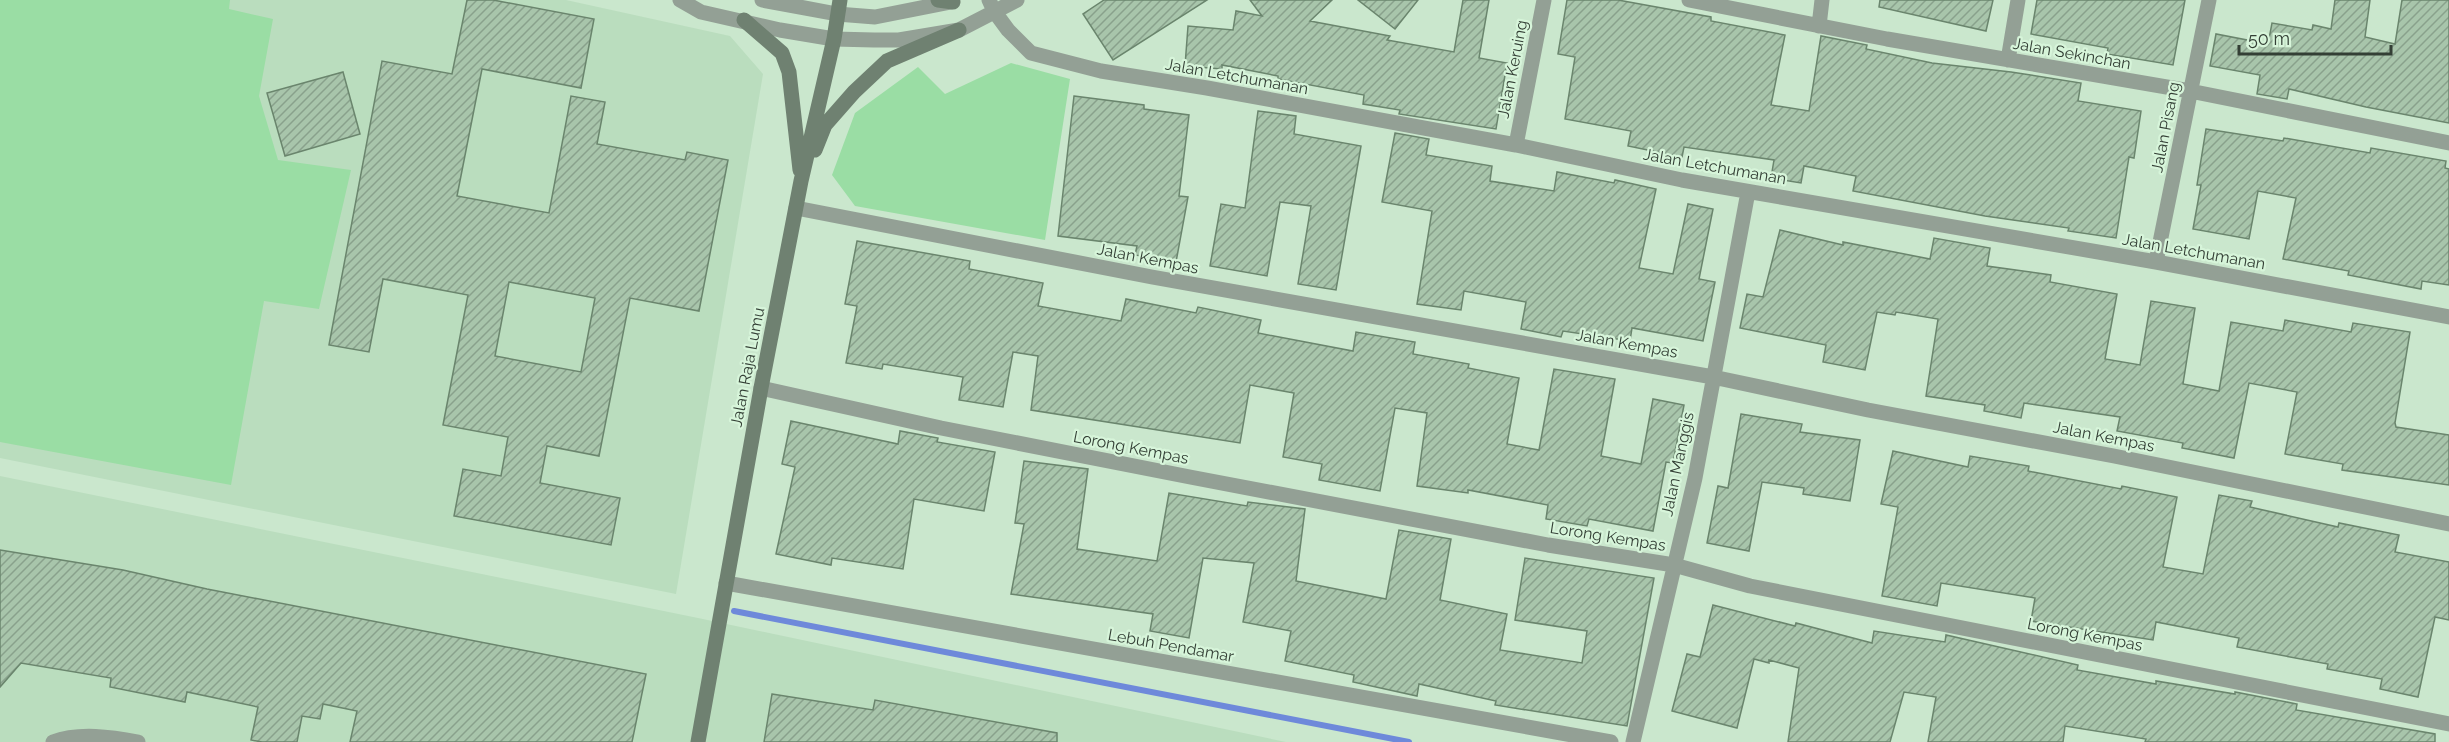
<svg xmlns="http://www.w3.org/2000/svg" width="2449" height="742" font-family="Raleway,sans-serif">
<defs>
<pattern id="building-hatch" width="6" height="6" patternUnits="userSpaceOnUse" patternTransform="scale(1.5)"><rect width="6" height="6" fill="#a8c5ab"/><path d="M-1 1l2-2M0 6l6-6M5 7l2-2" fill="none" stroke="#89a18c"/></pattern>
</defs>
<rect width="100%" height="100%" fill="#cae7cd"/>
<path fill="#baddbe" d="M0 0H566L730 36 763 74 676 594 0 458Z
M0 476 698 618 1286 742H0Z"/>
<path fill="#9adda4" d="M0 0H230L229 9 273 19 259 96 278 160 351 170 319 309 264 301 231 485 0 442Z
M1011 63 1070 79 1045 240 855 206 832 175 855 113 918 67 945 94Z"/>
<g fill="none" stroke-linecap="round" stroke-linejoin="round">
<path stroke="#6e89da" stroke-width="6" d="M734 611 1409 742"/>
</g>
<path fill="url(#building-hatch)" stroke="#6a856d" stroke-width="1.5" fill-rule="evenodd" d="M467 0H493L594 19 581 88 482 69 457 196 549 213 571 96 605 102 597 144 685 160 687 152 728 160 699 311 630 298 599 456 547 446 540 483 620 498 611 545 454 516 463 469 501 476 508 437 443 425 468 295 383 279 369 352 329 345 382 61 452 74ZM509 282 595 298 581 372 495 356Z
M1104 0H1207L1113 60 1083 14Z
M1250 0H1332L1310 21 1390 36 1387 40 1454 52 1463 0H1489L1479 58 1507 63 1496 129 1399 114 1400 110 1363 104 1364 95 1278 79V76L1222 65V69L1185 66 1188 26 1233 30 1236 11 1262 16Z
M1358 0H1418L1395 29Z
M1567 0H1618L1711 17V21L1785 35 1771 105 1809 111 1821 36 1867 45 1866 49 1932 63 2011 72 2081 83 2078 101 2141 111 2134 158 2129 157 2116 238 2068 231 2069 228 1985 216 1853 191 1856 176 1804 166 1801 183 1771 178 1774 160 1684 147 1682 157 1628 146 1631 131 1565 119 1575 57 1558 54Z
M1880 0H1993L1986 31 1879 7Z
M2037 0H2185L2173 65 2107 54 2108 48 2031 34Z
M2335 0H2370L2365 37 2395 44 2402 0H2449V123L2366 107 2289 89 2287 99 2257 94 2260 75 2210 66 2216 34 2268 44 2272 23 2312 30 2313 25 2331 29Z
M343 72 360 134 285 156 267 93Z
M1074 96 1144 105V109L1189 115 1179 196 1188 197 1176 262 1135 255 1137 246 1058 236Z
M1258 111 1296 116 1294 134 1361 146 1336 290 1298 284 1311 206 1280 202 1267 276 1210 266 1221 204 1245 208Z
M2206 129 2283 141 2284 138 2370 153 2371 148 2446 161 2445 168 2449 169V285L2422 281 2421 289 2348 275 2349 271 2283 259 2296 198 2258 191 2249 239 2193 229 2201 185H2197Z
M1395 133 1429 139 1426 155 1492 166 1490 181 1554 191 1557 172 1614 183 1615 180 1656 189 1639 268 1673 274 1688 204 1713 209 1699 279 1715 282 1703 341 1632 328 1630 341 1563 331 1561 337 1521 329 1526 302 1464 291 1461 310 1417 304 1432 211 1382 202Z
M1780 230 1843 245V242L1930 259 1934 238 1990 248 1987 266 2051 275 2050 282 2117 294 2105 359 2140 365 2151 301 2195 308 2183 384 2219 391 2231 322 2283 331 2285 320 2351 332 2353 323 2410 332 2395 423 2396 427 2449 435V485L2342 470 2343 464 2285 454 2297 392 2249 383 2234 458 2182 448 2183 443 2117 431 2120 417 2024 403 2021 418 1984 411 1985 405 1926 396 1938 319 1896 312 1895 315 1877 312 1865 370 1823 362 1826 345 1740 328 1747 294 1763 297Z
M857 241 970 261 969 269 1043 283 1038 306 1121 321 1126 299 1196 313 1198 307 1261 320 1258 333 1353 351 1356 332 1415 342 1413 354 1469 364 1468 368 1519 378 1507 444 1539 450 1554 369 1615 379 1601 456 1641 464 1653 399 1684 405 1673 463 1666 462 1653 531 1589 519 1587 526 1546 519 1548 505 1468 490V493L1417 486 1427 413 1395 408 1380 491 1319 480 1322 464 1283 457 1294 393 1250 385 1240 443 1031 410 1038 356 1013 352 1003 407 959 400 963 377 883 364 882 369 846 363 857 306 845 304Z
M1741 414 1802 424 1800 432 1860 440 1850 501 1803 494 1804 488 1762 482 1749 551 1707 543 1718 486 1728 488Z
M791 421 898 444 900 431 938 438 937 442 995 452 984 511 914 499 903 569 832 558 831 565 776 554 795 467 782 464Z
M1893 451 1968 467 1970 456 2029 466 2028 471 2121 489 2122 486 2177 497 2163 567 2203 574 2219 495 2252 501 2250 507 2338 527 2339 523 2399 535 2395 552 2449 562V620L2435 617 2418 697 2380 689 2382 679 2327 669 2328 664 2237 647 2239 638 2156 622 2153 640 2031 621 2035 598 1941 583 1937 606 1882 596 1898 507 1881 504Z
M1024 461 1088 469 1077 549 1157 561 1169 493 1247 506 1248 502 1305 509 1296 581 1386 599 1399 530 1451 539 1440 600 1507 614 1500 650 1582 663 1587 631 1515 620 1525 558 1654 578 1627 726 1495 705 1496 701 1419 684 1417 696 1353 682 1354 675 1285 661 1291 631 1243 622 1254 563 1203 558 1189 638 1150 631 1153 614 1011 594 1024 524 1015 523Z
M0 550 123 570 207 589 646 674 632 742H350L357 711 323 704 320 719 302 716 297 742H262L251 740 258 707 187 692 185 702 110 687 111 678 21 663 0 687Z
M1713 605 1795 626 1796 623 1872 643 1874 631 1945 642 1946 635 2078 665 2077 670 2156 684V681L2235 694V692L2297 704 2296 710 2435 734V742H2145L2146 739 2065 726 2063 742H1928L1936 697 1904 692 1890 742H1788L1799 668 1769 660V663L1754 659 1737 728 1672 711 1687 654 1700 657Z
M772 694 873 710 875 700 1057 733V742H764Z"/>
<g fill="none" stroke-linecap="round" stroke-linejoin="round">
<path stroke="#93a095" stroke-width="15" d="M680 0 701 12 780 30 834 39 874 40H899L959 30 1017 0
M762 0 837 14 875 17 951 2
M989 0 994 11 1008 30 1031 53 1101 71 1207 88 1516 145 1682 180 2156 262 2449 317
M1689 0 1887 39 2190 91 2449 143
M1819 26 1822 0
M2008 60 2018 0
M1516 145 1544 0
M796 208 1152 277 1713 377 1868 410 2114 456 2449 524
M2156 262 2209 0
M761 388 941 428 1190 477 1548 545 1674 565 1750 586 2449 724
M726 583 1611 742
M53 742C79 732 112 737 138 742
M1633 742 1695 478 1748 192"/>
<path stroke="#6f8171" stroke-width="15" d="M938 0 953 2
M744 20 782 53 789 72 800 170
M815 150 825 125 854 92 887 61 959 30
M698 742 761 388 801 181 834 39 840 0"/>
</g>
<g text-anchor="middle" stroke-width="4.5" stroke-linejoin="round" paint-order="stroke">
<g font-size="16" fill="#333f35" stroke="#d7f5da">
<text transform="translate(2072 53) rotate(10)" y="6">Jalan Sekinchan</text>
<text transform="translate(1512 69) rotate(-79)" y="6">Jalan Keruing</text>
<text transform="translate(1237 76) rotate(10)" y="6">Jalan Letchumanan</text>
<text transform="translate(2165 127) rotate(-79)" y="6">Jalan Pisang</text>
<text transform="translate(1715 166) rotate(10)" y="6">Jalan Letchumanan</text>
<text transform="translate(2194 251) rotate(10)" y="6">Jalan Letchumanan</text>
<text transform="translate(1148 258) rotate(11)" y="6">Jalan Kempas</text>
<text transform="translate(1627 343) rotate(10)" y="6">Jalan Kempas</text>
<text transform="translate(747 367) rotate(-79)" y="6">Jalan Raja Lumu</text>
<text transform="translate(2104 436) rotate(11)" y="6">Jalan Kempas</text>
<text transform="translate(1131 447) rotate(11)" y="6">Lorong Kempas</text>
<text transform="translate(1677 464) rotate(-78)" y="6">Jalan Manggis</text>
<text transform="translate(1608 536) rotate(9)" y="6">Lorong Kempas</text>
<text transform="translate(2085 634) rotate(11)" y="6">Lorong Kempas</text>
<text transform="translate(1171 645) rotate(10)" y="6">Lebuh Pendamar</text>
</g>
</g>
<path d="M2239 45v9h152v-9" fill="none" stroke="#333f35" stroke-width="3"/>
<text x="2248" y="45" font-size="18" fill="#333f35" stroke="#d7f5da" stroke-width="4.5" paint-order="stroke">50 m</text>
</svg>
